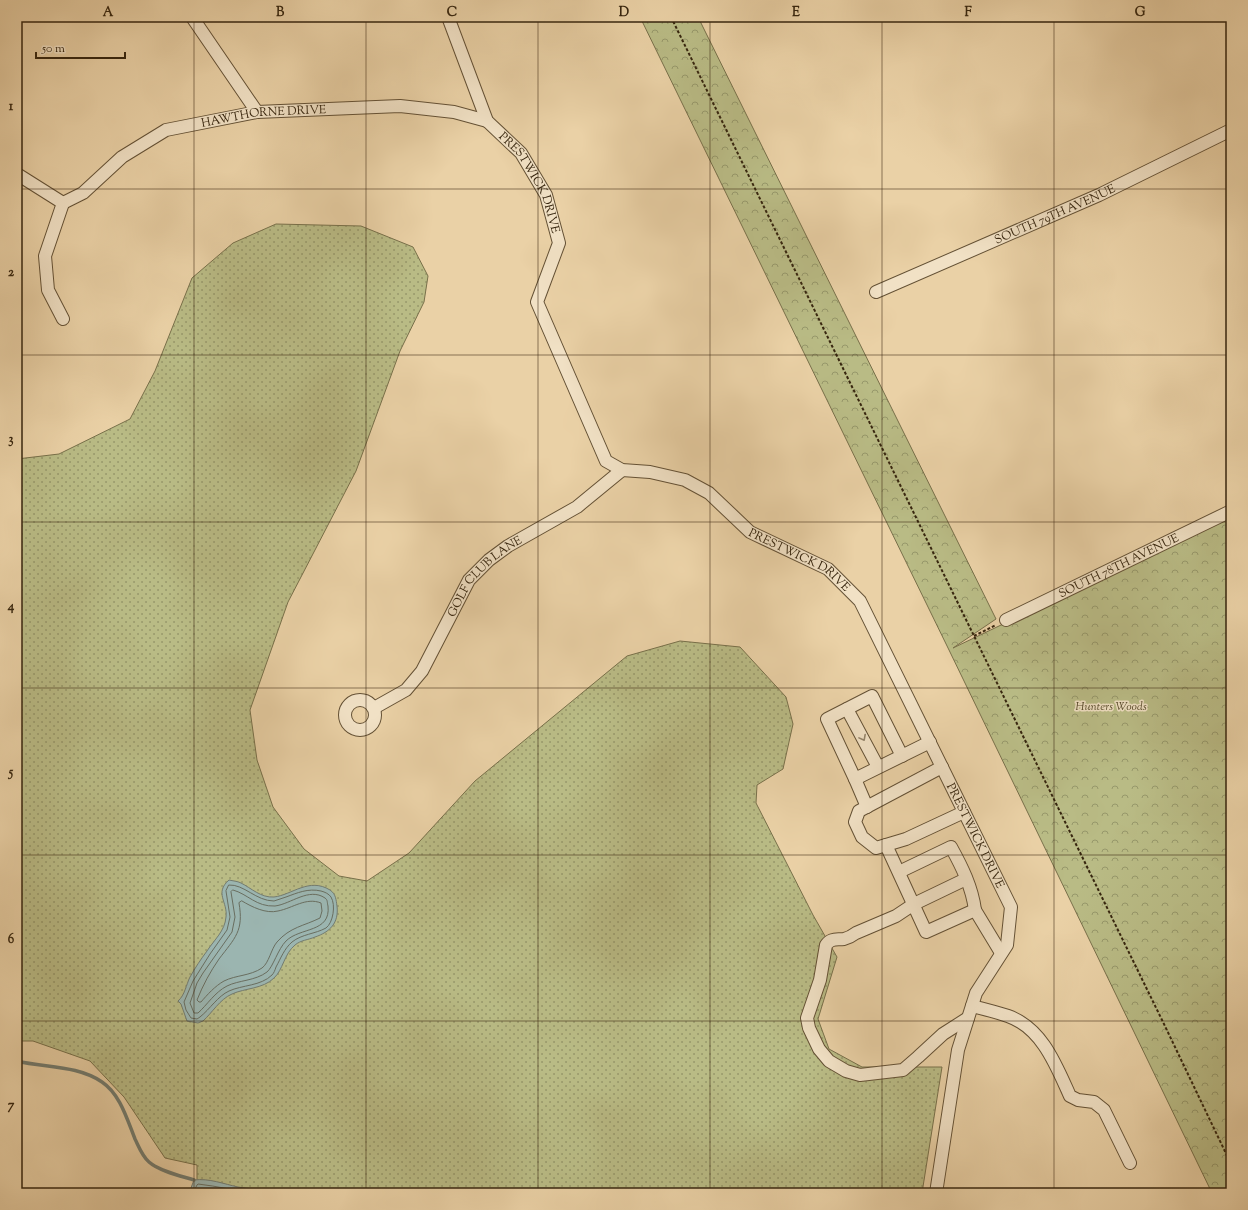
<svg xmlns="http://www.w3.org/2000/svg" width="1248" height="1210" font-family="'Sorts Mill Goudy',serif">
<defs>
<pattern id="grass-dots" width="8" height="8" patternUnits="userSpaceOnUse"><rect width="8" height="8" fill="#b9bb85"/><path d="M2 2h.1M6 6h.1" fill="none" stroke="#97986b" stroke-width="1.8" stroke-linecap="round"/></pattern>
<pattern id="forest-crowns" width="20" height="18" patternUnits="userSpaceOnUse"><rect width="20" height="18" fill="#b9bb85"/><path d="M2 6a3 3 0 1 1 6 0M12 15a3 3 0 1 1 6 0" fill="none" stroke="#97986b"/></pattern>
</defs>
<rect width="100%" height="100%" fill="#ead1a6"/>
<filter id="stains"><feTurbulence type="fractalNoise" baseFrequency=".005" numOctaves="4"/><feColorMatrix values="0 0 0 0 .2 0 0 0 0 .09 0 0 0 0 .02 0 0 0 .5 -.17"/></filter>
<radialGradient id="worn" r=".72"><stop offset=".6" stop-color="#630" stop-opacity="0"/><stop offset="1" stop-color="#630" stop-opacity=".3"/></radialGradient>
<path fill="url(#grass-dots)" stroke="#78704a" d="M276 224 361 226 413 247 428 276 424 302 400 351 356 471 288 602 250 710 257 760 273 807 304 849 339 876 367 881 409 853 475 781 627 656 680 641 740 647 786 697 793 724 783 769 757 785 756 803 813 915 837 957 818 1019 829 1049 862 1067H942L922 1193H197V1165L165 1158 124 1097 90 1061 33 1041H17V459L59 454 130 419 155 371 192 278 233 243Z"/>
<path fill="url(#forest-crowns)" stroke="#78704a" d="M640 17H698L996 619 953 648 1231 515V1193H1212L949 650Z"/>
<path fill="#9bb5b0" stroke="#737c70" d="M229 880C233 881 237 881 241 883 251 888 261 898 274 897 292 895 309 877 330 890 336 894 336 900 337 906 339 923 330 932 315 937 308 940 301 940 295 945 284 954 283 970 274 978 263 989 245 988 232 994 220 999 212 1013 203 1021L198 1023 187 1021 181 1004 178 1001C185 995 186 985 190 977 195 968 201 959 207 951 214 940 225 931 226 917 228 902 214 893 229 880Z
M194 1180C209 1178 224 1184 238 1187 249 1189 261 1189 272 1193H189Z"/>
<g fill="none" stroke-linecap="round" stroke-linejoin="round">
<path stroke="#696e60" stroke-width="1" d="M229 885C244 884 256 901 274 901 278 900 282 898 286 897 297 893 308 888 321 891 325 892 329 894 331 897 336 905 333 923 326 928 315 934 302 934 292 942 284 949 281 958 276 967 275 970 274 973 272 975 261 986 242 985 229 991 218 996 210 1009 200 1017L197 1019 191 1018 186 1010 184 1002 193 981 210 954 227 930 230 917 226 891Z
M233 890C248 894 256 907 275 906 291 904 309 887 325 898 328 900 327 903 328 906 331 933 300 927 286 941 278 949 273 967 267 972 255 981 239 980 227 986 215 992 207 1005 198 1013H194L190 1003 197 983 203 973 232 932 235 917 231 892Z
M242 901C252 907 266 914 278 911 293 908 306 897 321 903L322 911 320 918C304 926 290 927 277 942 271 949 269 963 262 968 250 976 236 975 224 981 215 986 207 995 201 1002H199L197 1000C203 985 210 972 219 959 235 938 244 931 239 903Z
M193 1193 197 1185 198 1184C217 1186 236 1191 255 1193"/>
<path stroke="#737c70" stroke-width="3.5" d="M17 1061C45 1068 77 1065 102 1082 120 1094 127 1119 135 1139 139 1147 142 1156 149 1162 159 1171 181 1176 194 1180"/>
<defs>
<g id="minor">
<path d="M192 17 257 112"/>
<path id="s1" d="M448 17 487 121 521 153 546 195 559 243 537 302 606 461 622 470 650 472 685 480 709 493 750 532 828 569 860 601 1011 907 1007 945 976 993 958 1050 936 1193"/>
<path d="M17 174 63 203"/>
<path id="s2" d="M63 203 83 193 122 157 166 130 257 112 400 106 454 112 487 121"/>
<path d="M63 203 45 256 48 290 63 319"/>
<path id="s3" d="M876 292 1099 195 1231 130"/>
<path id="s4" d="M1006 620 1231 511"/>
<circle cx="360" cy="715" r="15"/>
<path id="s5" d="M374 708 406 690 422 671 469 580 489 560 508 546 577 507 622 470"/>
<path d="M847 709 878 767"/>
<path d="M942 767 859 811 855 822 862 837 876 848 906 839 964 812"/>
<path d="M855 779 827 719 872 696 902 756"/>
<path d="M867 807 855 779 930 742"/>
<path d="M886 845 926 932 975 910 1001 953"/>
<path d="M899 872 951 847C962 867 972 887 975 910"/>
<path d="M966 879 914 904 896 916 856 933C852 936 848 938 844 939 836 940 831 938 826 945L820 980 807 1018 809 1028 819 1049 829 1061 846 1071 860 1075 903 1070 918 1057 943 1034 968 1018"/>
<path d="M972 1006C984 1009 996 1012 1008 1016 1042 1028 1056 1065 1070 1096L1078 1100 1094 1102 1104 1110 1130 1163"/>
</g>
</defs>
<use href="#minor" stroke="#645135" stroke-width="14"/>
<path stroke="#37260f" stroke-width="2" stroke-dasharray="3 2" stroke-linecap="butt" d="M671 17 1163 1022 1231 1164
M974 636 996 625"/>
<use href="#minor" stroke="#f1e1c5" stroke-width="12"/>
</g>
<defs><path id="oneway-chevron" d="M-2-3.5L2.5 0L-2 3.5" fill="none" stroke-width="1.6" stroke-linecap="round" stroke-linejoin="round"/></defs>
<use stroke="#94846a" href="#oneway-chevron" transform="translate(863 738) rotate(62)"/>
<path fill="none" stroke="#37260f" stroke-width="1" stroke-opacity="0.55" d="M194 17V1193M366 17V1193M538 17V1193M710 17V1193M882 17V1193M1054 17V1193M17 189H1231M17 355H1231M17 522H1231M17 688H1231M17 855H1231M17 1021H1231"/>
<g text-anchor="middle" stroke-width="3" stroke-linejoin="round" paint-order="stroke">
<g font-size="12" fill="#37260f" stroke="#f1e1c5">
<text dy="4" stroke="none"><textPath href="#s2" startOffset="226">HAWTHORNE DRIVE</textPath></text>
<text dy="4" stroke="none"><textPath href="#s1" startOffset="188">PRESTWICK DRIVE</textPath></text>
<text dy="4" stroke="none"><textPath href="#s3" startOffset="195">SOUTH 79TH AVENUE</textPath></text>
<text dy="4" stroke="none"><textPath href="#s1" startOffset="716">PRESTWICK DRIVE</textPath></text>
<text dy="4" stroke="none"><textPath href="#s4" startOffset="125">SOUTH 78TH AVENUE</textPath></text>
<text dy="4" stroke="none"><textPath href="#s5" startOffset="177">GOLF CLUB LANE</textPath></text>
<text dy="4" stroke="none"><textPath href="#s1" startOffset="1052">PRESTWICK DRIVE</textPath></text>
</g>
<g font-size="12" font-style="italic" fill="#584b2c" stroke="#f1e1c5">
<text x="1111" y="710">Hunters Woods</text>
</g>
</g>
<rect width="1248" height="1210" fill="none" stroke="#ead1a6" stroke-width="44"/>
<path d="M36 52v6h89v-6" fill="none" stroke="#37260f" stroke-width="2"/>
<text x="42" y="52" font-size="12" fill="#37260f" stroke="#f1e1c5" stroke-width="3" paint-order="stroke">50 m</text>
<rect x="22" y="22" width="1204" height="1166" fill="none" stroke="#37260f" stroke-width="1.5"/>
<g font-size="13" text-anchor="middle" font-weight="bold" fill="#37260f">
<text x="108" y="16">A</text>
<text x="280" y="16">B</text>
<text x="452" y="16">C</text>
<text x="624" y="16">D</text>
<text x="796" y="16">E</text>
<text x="968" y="16">F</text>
<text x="1140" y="16">G</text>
<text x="11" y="110">1</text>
<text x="11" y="276">2</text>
<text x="11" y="443">3</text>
<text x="11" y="610">4</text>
<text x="11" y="776">5</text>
<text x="11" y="943">6</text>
<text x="11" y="1109">7</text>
</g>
<rect width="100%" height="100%" filter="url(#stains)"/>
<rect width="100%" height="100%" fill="url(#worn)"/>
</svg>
